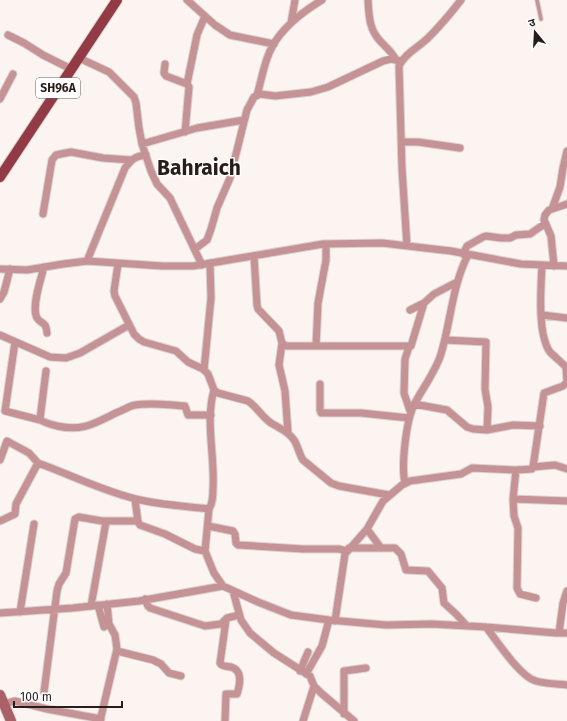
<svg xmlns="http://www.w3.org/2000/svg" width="567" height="721" font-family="'Fira Sans','Noto Sans Devanagari',sans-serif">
<rect width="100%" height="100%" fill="#fcf4f1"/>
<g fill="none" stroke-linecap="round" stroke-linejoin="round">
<defs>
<path id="lane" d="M537 0 541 19"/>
<path id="street" d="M187 0 215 25 230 35 274 44
M368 0C369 16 369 30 381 42 387 48 392 52 396 60
M291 23 295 0
M8 35 24 43 43 55 71 69
M79 58 109 72 134 97 136 103 139 128 142 144 151 171 157 184 170 198 202 265
M165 64 164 73 166 76 187 84 189 87 185 132
M187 84 197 35 205 16
M257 95C262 79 264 61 272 47 282 28 304 11 322 0
M0 99 13 74
M402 142H418L460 148
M142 144 197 128 244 120
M552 209 560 187 563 168 567 151
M43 214 52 160 56 155 71 152 103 158 131 160
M407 246 402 169 399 66C404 54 419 47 428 38 440 26 451 13 461 0
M195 249 207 240 211 229 217 208 230 178 247 110 254 97 260 94 275 96 311 92 328 87 383 61 391 59 401 61
M463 254 467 246 483 237 486 236 501 238H510L516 235 530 234 540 227 546 224
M254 256 257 305 258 309 279 331 282 343 286 346H411L424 303 434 294 457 282
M87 261 125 168C131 160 135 156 146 155
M118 264 114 291 115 296 134 334 139 339 144 342 176 351 188 362 203 369 208 374 214 390 218 393 248 401C257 407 262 417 271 423 279 428 288 431 294 440 298 446 299 454 303 460L331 483 339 486 389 495
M542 265C541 287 537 334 550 352 555 357 561 362 566 367L567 382 563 386 544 393 533 467 555 465 567 469
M554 266 551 236 544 220 545 215 549 210 567 204
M44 267C41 279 31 307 37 318 42 325 46 321 47 333
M0 269 27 270 63 264 87 261 162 266H193L323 244 382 243 451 251 521 264 567 266
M0 299 4 292 10 269
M410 310 424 303
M542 315 567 318
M0 335 50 357 66 358 80 353 129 325
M445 340 486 342 485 389 488 407 487 430
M15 342 5 411 40 420
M282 343 279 365 285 391 288 433
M316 346 318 303 326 260V244
M409 347 405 359 404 393 410 411
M204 370 211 298 210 263
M46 371 40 419C43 423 51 424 57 426 83 432 95 423 118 412 124 410 129 406 135 405 152 402 168 405 185 406L188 415H211
M320 384V410L321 413H361L409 418
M414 404 447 410 467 427 473 429 487 430 513 425 540 426
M0 460 7 441 29 453 38 463
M516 470 513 499 514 516 518 528 517 588 520 594 536 598
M405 483C401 466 406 421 414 405 422 389 436 371 441 354 451 321 452 286 468 255
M135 499 138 522 140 525 165 534 195 549 205 551
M513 499 567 501
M209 509C213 503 213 495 213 488 215 456 205 421 214 390
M0 521 15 514 16 504 38 463C71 475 103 491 136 499 160 505 185 506 209 509L205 551 214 573 223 586
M208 526 233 531 235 534 236 543 238 545 303 549H339L347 551
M367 529 381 548
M349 548H395L401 554 406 570 428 571 442 588 444 603 456 614 467 626
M233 591 241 620 250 633 274 653 310 676 314 686 321 693 354 721
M145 599 148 606 150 608 205 626 221 624 227 618 239 615
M98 605 104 627
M91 606 106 522
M20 612 34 524
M0 613 73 608 139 601 223 586 258 602 291 615 329 620 386 625 432 624 486 627 556 633H567
M335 621 345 554 367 529 383 501 402 485 410 481 461 474 472 468 516 470 532 469 533 467
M486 627C497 641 520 677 536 681 546 684 557 684 567 685
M559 633 563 603 567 591
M117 651 153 660 161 664 169 673 181 676
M300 671 308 652
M306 674 322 646 329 620
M44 692 57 591 59 584 66 573 75 519 79 517 102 521H138
M4 704 15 701 47 709 101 719
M344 714V671L366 668
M100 721 117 649 115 635 109 624 107 604
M225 721 226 694H237C240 685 243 670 231 667 226 666 222 667 220 663L226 620
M303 721 314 686"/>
<path id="secondary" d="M0 695 11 721"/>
<path id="primary" d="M0 177 117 0"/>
</defs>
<use href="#lane" stroke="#dad2ce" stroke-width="5.5"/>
<use href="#street" stroke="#dad2ce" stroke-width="9"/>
<use href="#secondary" stroke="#dad2ce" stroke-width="12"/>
<use href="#primary" stroke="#dad2ce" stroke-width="12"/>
<use href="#lane" stroke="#c59295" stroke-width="3.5"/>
<use href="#street" stroke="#c59295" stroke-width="7"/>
<use href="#secondary" stroke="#a96067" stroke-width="10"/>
<use href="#primary" stroke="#923b47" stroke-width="10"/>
</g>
<g text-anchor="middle" stroke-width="3" stroke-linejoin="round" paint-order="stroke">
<rect fill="#fff" stroke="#6a615e" stroke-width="1" x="36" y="78" width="44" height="20" rx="3"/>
<g font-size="12" font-weight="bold" fill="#2a1d19">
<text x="58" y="92">SH96A</text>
</g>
<g font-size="21" font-weight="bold" fill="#2a1d19" stroke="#fff">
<text x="199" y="175">Bahraich</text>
</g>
</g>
<g transform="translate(535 32) rotate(342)" stroke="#ffffff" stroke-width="3" paint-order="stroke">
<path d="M0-3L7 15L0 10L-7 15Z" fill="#2a1d19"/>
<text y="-6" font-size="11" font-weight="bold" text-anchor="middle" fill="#2a1d19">उ</text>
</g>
<path d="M14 701v6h108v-6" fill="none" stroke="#2a1d19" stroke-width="2"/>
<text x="20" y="701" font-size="12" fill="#2a1d19" stroke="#ffffff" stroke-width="3" paint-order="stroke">100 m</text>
</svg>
